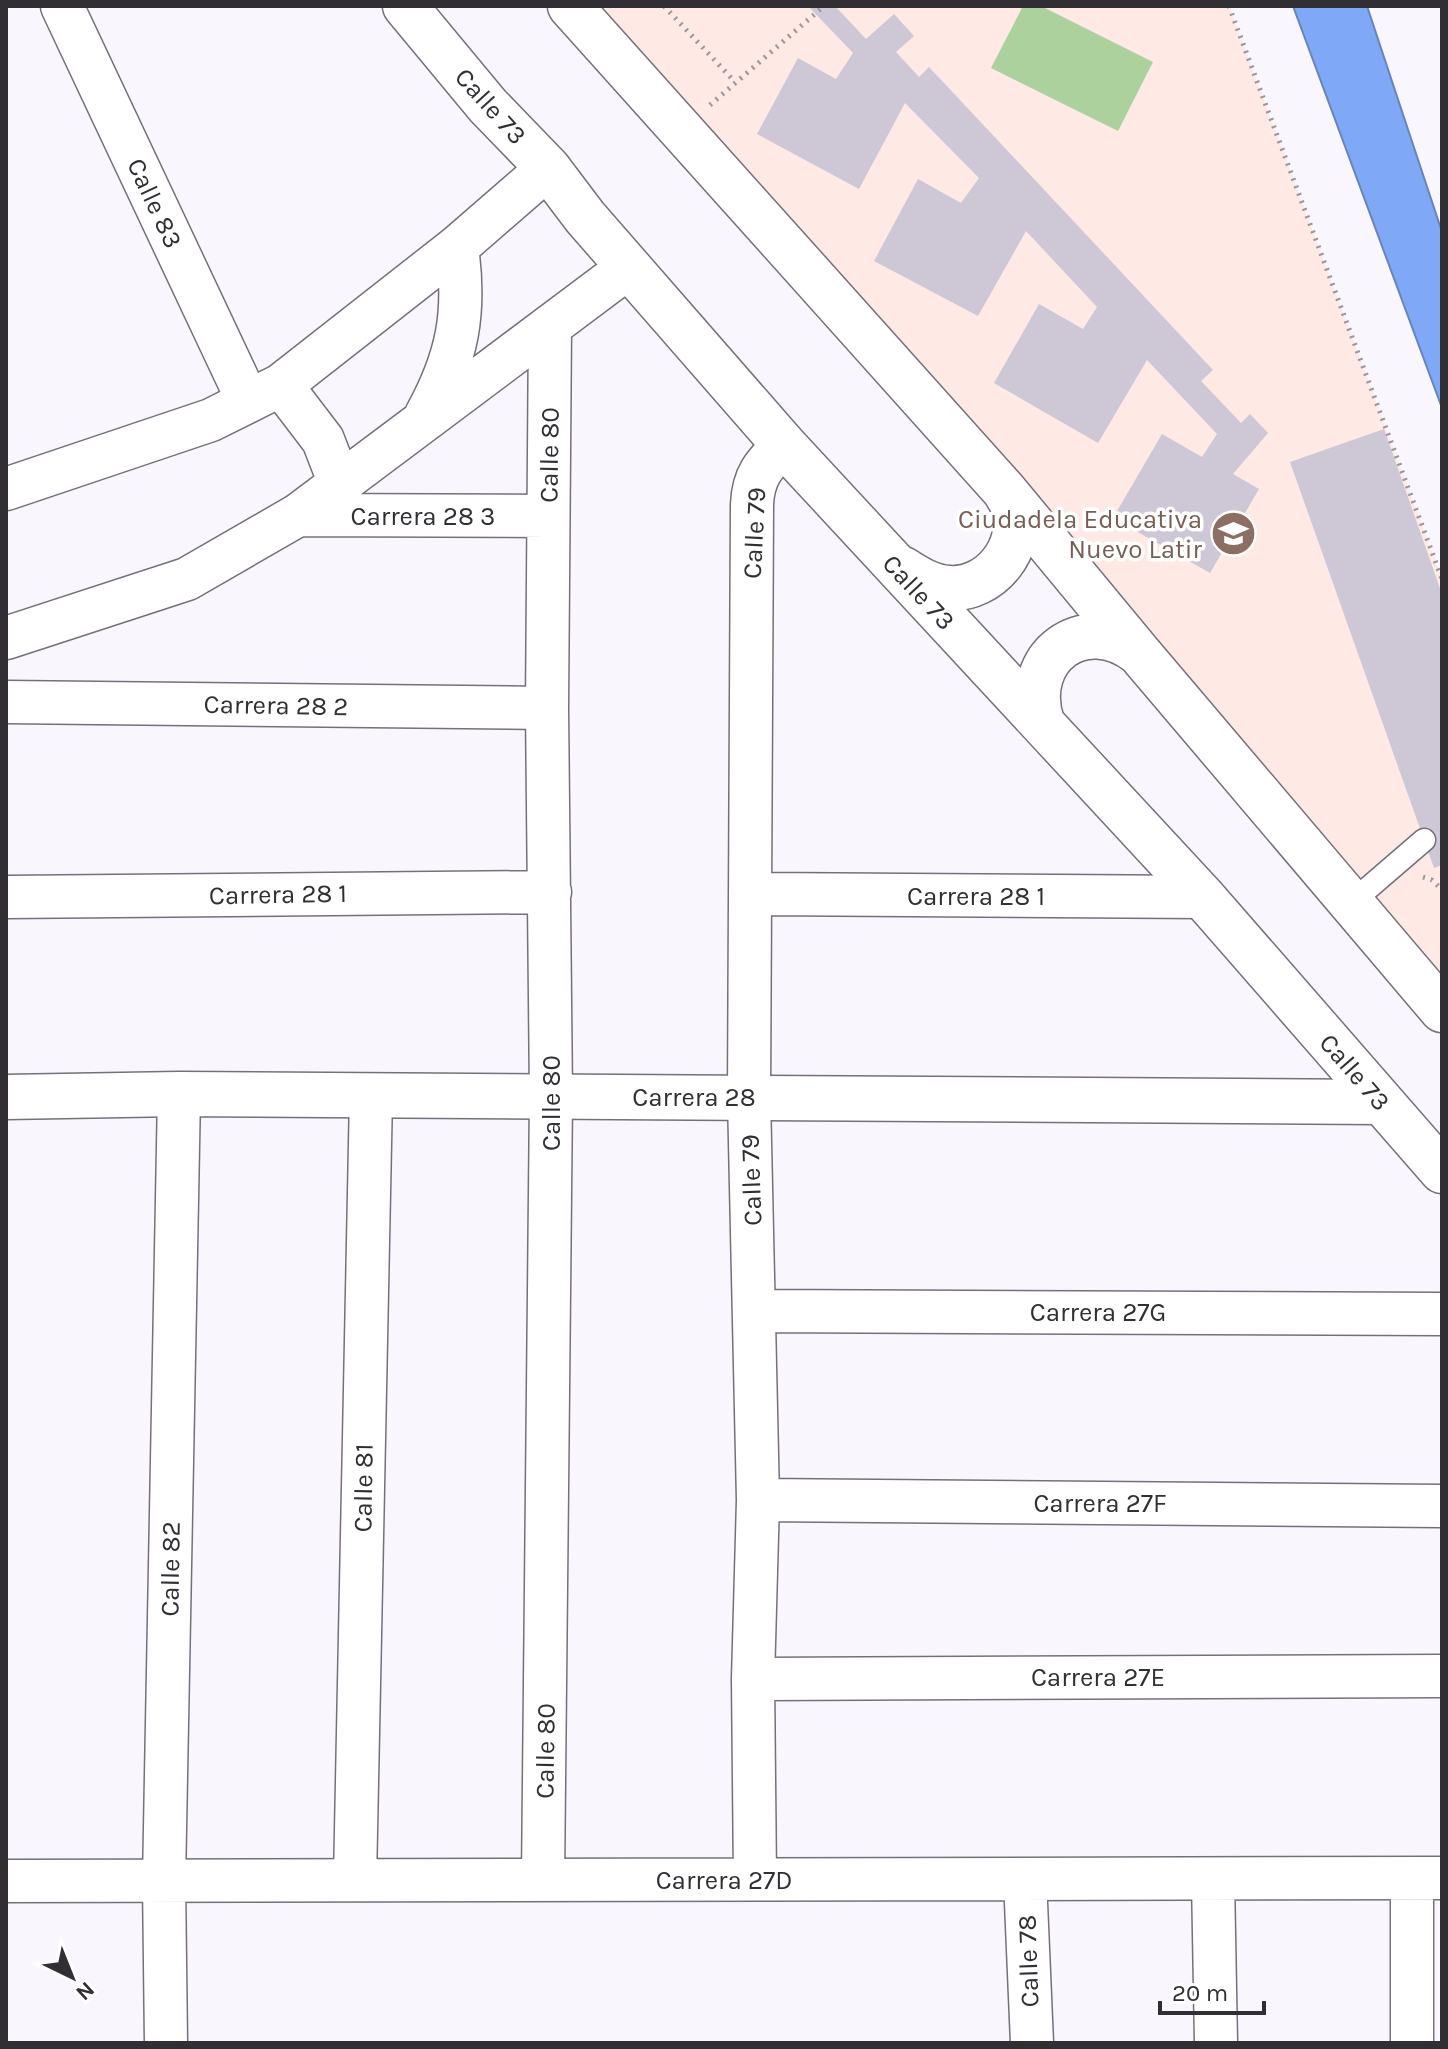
<svg xmlns="http://www.w3.org/2000/svg" width="1448" height="2049" font-family="Karla,sans-serif">
<rect width="100%" height="100%" fill="#faf6fe"/>
<path fill="#fee9e4" d="M570 6H1229L1442 579V1010Z"/>
<path fill="#add19d" d="M1023 6H1041L1153 62 1118 131 991 68Z"/>
<path fill="#7fa8f7" stroke="#6884bc" stroke-width="2" d="M1293 6H1367L1442 232V408Z"/>
<path fill="#cdc7d6" d="M808 6H835L866 39 894 14 914 36 896 52 919 77 929 67 1213 370 1201 381 1241 423 1250 414 1268 433 1233 474 1259 489 1210 573 1113 518 1162 434 1202 457 1217 434 1147 360 1098 443 994 383 1039 304 1083 329 1097 307 1026 231 978 316 874 261 918 179 961 203 979 178 905 103 859 189 757 134 798 58 836 79 853 53Z
M1384 429 1442 594V865L1434 868 1290 462Z"/>
<g fill="none" stroke-linecap="round" stroke-linejoin="round">
<defs>
<path id="service" d="M1352 902 1424 840"/>
<path id="minor" d="M62 6 248 401
M281 385 323 440 340 484
M426 415C458 357 466 312 457 247
M6 489 211 420 281 385 457 247 548 168
M298 515 548 516
M6 638 187 579 298 515 629 267
M6 702 547 708
M750 894 1203 897
M6 897 550 892
M755 1311 1442 1314
M758 1500 1442 1506
M753 1679 1442 1676
M755 1879 753 1679 758 1500 749 1097 752 505C753 476 764 464 784 445
M1025 1879 1032 2043
M1213 1879 1216 2043
M1412 1879V2043
M355 1880 371 1095
M543 1880 551 1096 547 708 550 326
M6 1881 1442 1878
M166 2043 164 1881 179 1094"/>
<path id="tertiary" d="M6 1097 179 1094 1381 1102"/>
<path id="secondary" d="M405 6 488 106 548 168 585 217 784 445 1203 897 1442 1171
M570 6 1004 490 1139 653 1442 1010
M903 569C917 578 931 587 949 588 990 591 1026 547 1013 506 1011 501 1007 495 1004 490
M1042 722C1021 657 1084 610 1139 653"/>
</defs>
<use href="#service" stroke="#766f7b" stroke-width="25"/>
<use href="#minor" stroke="#766f7b" stroke-width="45"/>
<use href="#tertiary" stroke="#766f7b" stroke-width="47"/>
<use href="#secondary" stroke="#766f7b" stroke-width="47"/>
<path stroke="#9a979d" stroke-width="5" stroke-dasharray="2 6" stroke-linecap="butt" d="M664 6 735 82
M1229 6 1442 579
M710 105 824 6
M1423 877 1432 880 1442 890"/>
<use href="#service" stroke="#fff" stroke-width="22"/>
<use href="#minor" stroke="#fff" stroke-width="42"/>
<use href="#tertiary" stroke="#fff" stroke-width="44"/>
<use href="#secondary" stroke="#fff" stroke-width="44"/>
</g>
<defs>
<symbol id="university-disc" viewBox="-11 -11 22 22"><circle r="9.5" fill="#8d6e63" stroke="#fff"/><path d="M0-5L7-2L0 1L-7-2ZM-4 1L0 2.5L4 1V4Q0 6-4 4Z" fill="#fff"/></symbol>
</defs>
<g fill-rule="evenodd">
<use href="#university-disc" x="1208" y="508" width="51" height="51"/>
</g>
<g text-anchor="middle" stroke-width="7" stroke-linejoin="round" paint-order="stroke">
<g font-size="26" fill="#322f34" stroke="#fff">
<text transform="translate(491 106) rotate(48)" y="9">Calle 73</text>
<text transform="translate(155 203) rotate(65)" y="9">Calle 83</text>
<text transform="translate(549 455) rotate(-89)" y="9">Calle 80</text>
<text x="423" y="525">Carrera 28 3</text>
<text transform="translate(754 533) rotate(-87)" y="9">Calle 79</text>
<text transform="translate(919 592) rotate(47)" y="9">Calle 73</text>
<text transform="translate(276 705) rotate(1)" y="9">Carrera 28 2</text>
<text transform="translate(278 894) rotate(-1)" y="9">Carrera 28 1</text>
<text x="976" y="905">Carrera 28 1</text>
<text transform="translate(1355 1072) rotate(49)" y="9">Calle 73</text>
<text x="694" y="1106">Carrera 28</text>
<text transform="translate(551 1103) rotate(-90)" y="9">Calle 80</text>
<text transform="translate(751 1180) rotate(-92)" y="9">Calle 79</text>
<text x="1098" y="1321">Carrera 27G</text>
<text transform="translate(363 1488) rotate(-89)" y="9">Calle 81</text>
<text x="1100" y="1512">Carrera 27F</text>
<text transform="translate(170 1569) rotate(-89)" y="9">Calle 82</text>
<text x="1098" y="1686">Carrera 27E</text>
<text transform="translate(545 1751) rotate(-89)" y="9">Calle 80</text>
<text x="724" y="1889">Carrera 27D</text>
<text transform="translate(1028 1961) rotate(-92)" y="9">Calle 78</text>
</g>
<g font-size="26" fill="#785e54" stroke="#fff" text-anchor="end">
<text x="1202" y="528">Ciudadela Educativa<tspan x="1202" dy="30">Nuevo Latir</tspan></text>
</g>
</g>
<rect width="1448" height="2049" fill="none" stroke="#322f34" stroke-width="16"/>
<g transform="translate(72 1977) rotate(137)" stroke="#ffffff" stroke-width="6" paint-order="stroke">
<path d="M0-6L14 30L0 20L-14 30Z" fill="#322f34"/>
<text y="-12" font-size="22" font-weight="bold" text-anchor="middle" fill="#322f34">N</text>
</g>
<path d="M1160 2001v12h104v-12" fill="none" stroke="#322f34" stroke-width="4"/>
<text x="1172" y="2001" font-size="24" fill="#322f34" stroke="#ffffff" stroke-width="6" paint-order="stroke">20 m</text>
</svg>
